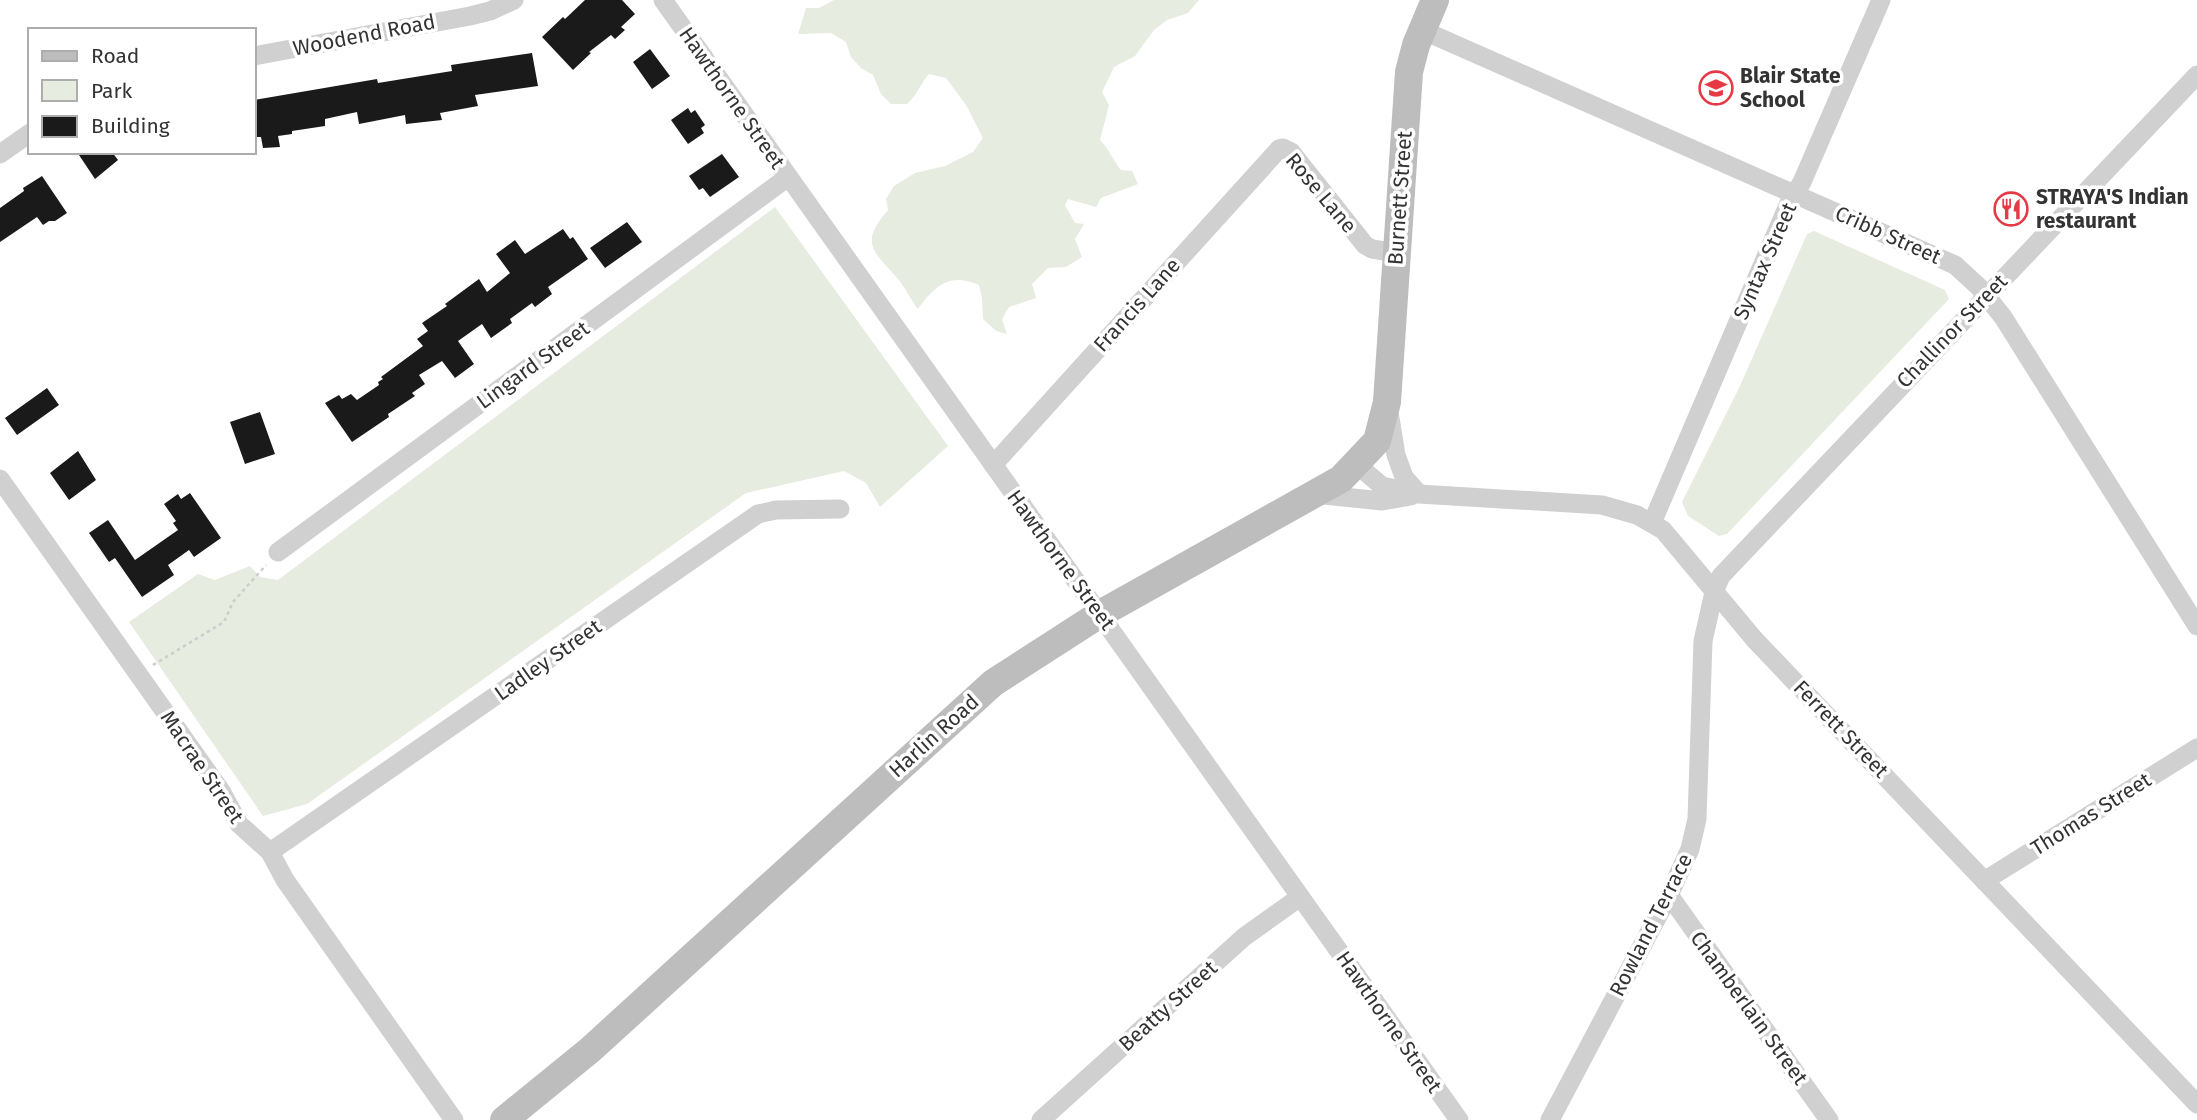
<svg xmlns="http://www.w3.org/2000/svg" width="2197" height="1120" font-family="'Fira Sans',sans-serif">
<rect width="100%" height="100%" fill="#fff"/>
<path fill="#e6ecdf" d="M834 0H1199L1188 13 1167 20 1154 30 1135 56 1114 67 1102 92 1109 105 1100 140C1109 149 1113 160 1121 170L1132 171 1138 184 1101 198 1096 207 1068 199 1065 205 1075 223 1084 224 1075 239 1082 257 1066 267 1048 268 1032 284 1036 298 1009 307 1002 319 1007 334 996 331 983 319 982 298 979 285C949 272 935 286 918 309 910 299 906 288 897 278 873 250 859 244 888 210L886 199 894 186 915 173 945 166 973 152 983 138 966 105 946 78 929 74C920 84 916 97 907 104H891L881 94 873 75 861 68 851 57 846 42 831 33 798 34 806 8H819Z
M775 207 948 446 880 507 866 483 844 471 746 493 307 804 263 816 129 622 198 574 215 580 250 566 260 577 278 580Z
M1814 231 1945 290 1949 299 1727 534 1719 536 1688 516 1682 502 1739 388 1807 234Z"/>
<path fill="#1a1a1a" d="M585 0H622L635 14 621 27 625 30 615 39 611 35 589 52 591 53 573 70 542 37 563 17 565 19Z
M650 49 670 76 652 89 633 62Z
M532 53 538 86 475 95 478 106 440 113 442 120 406 124 405 115 359 124 357 112 325 119V126L292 131V134L278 136 280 147 263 148 261 137H256L254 100 377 79 378 83 452 71 451 65Z
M688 108 691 113 695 110 705 125 701 128 704 133 688 144 671 120Z
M77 152H112L118 160 95 179Z
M722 154 739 177 710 197 703 188 699 190 689 176Z
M42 176 67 213 55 221H49L43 225 37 217 0 242V208L24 191 23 188Z
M627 222 642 242 605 268 590 248Z
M563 229 570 239 573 237 588 259 548 287 552 294 535 307 532 303 510 319 512 323 491 338 482 324 458 341 474 364 455 378 442 361 419 375 425 384 412 393 415 396 388 414 389 417 352 442 325 403 339 395 342 399 351 394 357 400 379 385 378 382 383 379 381 377 423 346 417 339 428 331 422 323 447 306 445 304 479 279 487 292 510 273 496 254 515 240 525 254Z
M47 388 59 405 17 435 5 418Z
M260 412 275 454 245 464 230 422Z
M78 451 96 480 69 500 50 473Z
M190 493 221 538 194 557 189 550 168 565 174 575 142 597 115 558 109 562 89 533 108 520 135 560 178 530 173 523 176 521 164 504 178 494 181 499Z"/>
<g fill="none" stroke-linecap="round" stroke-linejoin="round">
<path stroke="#cdcdcd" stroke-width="2.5" stroke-dasharray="3.5 3.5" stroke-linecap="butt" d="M153 665 224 622 233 602 266 565"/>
<path stroke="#d0d0d0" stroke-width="19" d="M663 0 1459 1120
M1422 30 1955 265 1979 287 2003 317 2197 626
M254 56 470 16 490 11 514 0
M0 154 30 133
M1389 412 1396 455 1404 477 1419 494
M1356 464 1382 486 1419 494 1602 505 1637 515 1663 530 1755 640 2197 1104
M993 465 1279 149 1283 148 1291 152 1365 245 1372 249 1397 253
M0 479 221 791 239 824 270 852 285 880 454 1120
M1314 494 1382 501 1411 496
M1652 523 1789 203 1802 182 1881 0
M278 552 788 177
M270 852 758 514 776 510 840 509
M1984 881 2197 748
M1669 895 1829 1120
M1041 1120 1244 937 1300 897
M1550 1120 1669 895 1690 849 1697 819 1703 641 1714 592 1721 576 2197 75"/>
<path stroke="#bdbdbd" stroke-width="28" d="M504 1120 590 1050 993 683 1100 614 1341 479 1377 441 1387 402 1409 72 1416 45 1435 0"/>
</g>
<defs>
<symbol id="school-ring" viewBox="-11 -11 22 22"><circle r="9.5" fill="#fff" stroke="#e63946" stroke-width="1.5"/><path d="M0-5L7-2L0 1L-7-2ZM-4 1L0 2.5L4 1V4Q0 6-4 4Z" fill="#e63946"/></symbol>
<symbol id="restaurant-ring" viewBox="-11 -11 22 22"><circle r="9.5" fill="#fff" stroke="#e63946" stroke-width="1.5"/><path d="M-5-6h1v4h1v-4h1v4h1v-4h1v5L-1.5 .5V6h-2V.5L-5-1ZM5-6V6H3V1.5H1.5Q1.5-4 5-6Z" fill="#e63946"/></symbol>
</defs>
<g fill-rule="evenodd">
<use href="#school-ring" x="1697" y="69" width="38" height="38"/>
<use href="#restaurant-ring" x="1992" y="190" width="38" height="38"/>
</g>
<g text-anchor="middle" stroke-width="7" stroke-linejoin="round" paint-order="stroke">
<g font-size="21" fill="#333" stroke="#fff">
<text transform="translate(364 35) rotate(-11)" y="7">Woodend Road</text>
<text transform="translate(732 98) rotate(55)" y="7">Hawthorne Street</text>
<text transform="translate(1321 193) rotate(50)" y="7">Rose Lane</text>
<text transform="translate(1400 198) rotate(-86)" y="7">Burnett Street</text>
<text transform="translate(1888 235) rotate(24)" y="7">Cribb Street</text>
<text transform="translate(1765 261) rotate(-66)" y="7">Syntax Street</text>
<text transform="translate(1137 305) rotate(-48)" y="7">Francis Lane</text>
<text transform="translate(1952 331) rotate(-46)" y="7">Challinor Street</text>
<text transform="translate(533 365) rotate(-36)" y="7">Lingard Street</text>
<text transform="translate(1061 560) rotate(54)" y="7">Hawthorne Street</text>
<text transform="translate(548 660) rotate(-35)" y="7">Ladley Street</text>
<text transform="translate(1841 729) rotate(46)" y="7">Ferrett Street</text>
<text transform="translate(934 736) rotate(-42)" y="7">Harlin Road</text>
<text transform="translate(202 767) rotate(56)" y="7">Macrae Street</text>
<text transform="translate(2091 814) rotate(-32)" y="7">Thomas Street</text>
<text transform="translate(1651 925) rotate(-63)" y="7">Rowland Terrace</text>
<text transform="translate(1168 1006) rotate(-42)" y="7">Beatty Street</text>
<text transform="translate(1749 1008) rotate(54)" y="7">Chamberlain Street</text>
<text transform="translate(1389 1022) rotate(55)" y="7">Hawthorne Street</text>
</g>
<g font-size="21" font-weight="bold" fill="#333" stroke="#fff" text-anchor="start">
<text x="1740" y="83">Blair State<tspan x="1740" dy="24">School</tspan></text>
<text x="2036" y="204">STRAYA'S Indian<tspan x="2036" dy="24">restaurant</tspan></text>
</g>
</g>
<rect x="28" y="28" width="228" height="126" fill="#ffffff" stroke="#adadad" stroke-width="2"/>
<rect x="42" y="51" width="35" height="10" fill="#bdbdbd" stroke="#adadad" stroke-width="2"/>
<text x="91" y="63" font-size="21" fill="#333333">Road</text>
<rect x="42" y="80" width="35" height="21" fill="#e6ecdf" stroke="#adadad" stroke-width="2"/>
<text x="91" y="98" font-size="21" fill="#333333">Park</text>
<rect x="42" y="116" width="35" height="21" fill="#1a1a1a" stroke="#adadad" stroke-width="2"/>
<text x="91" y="133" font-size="21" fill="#333333">Building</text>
</svg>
